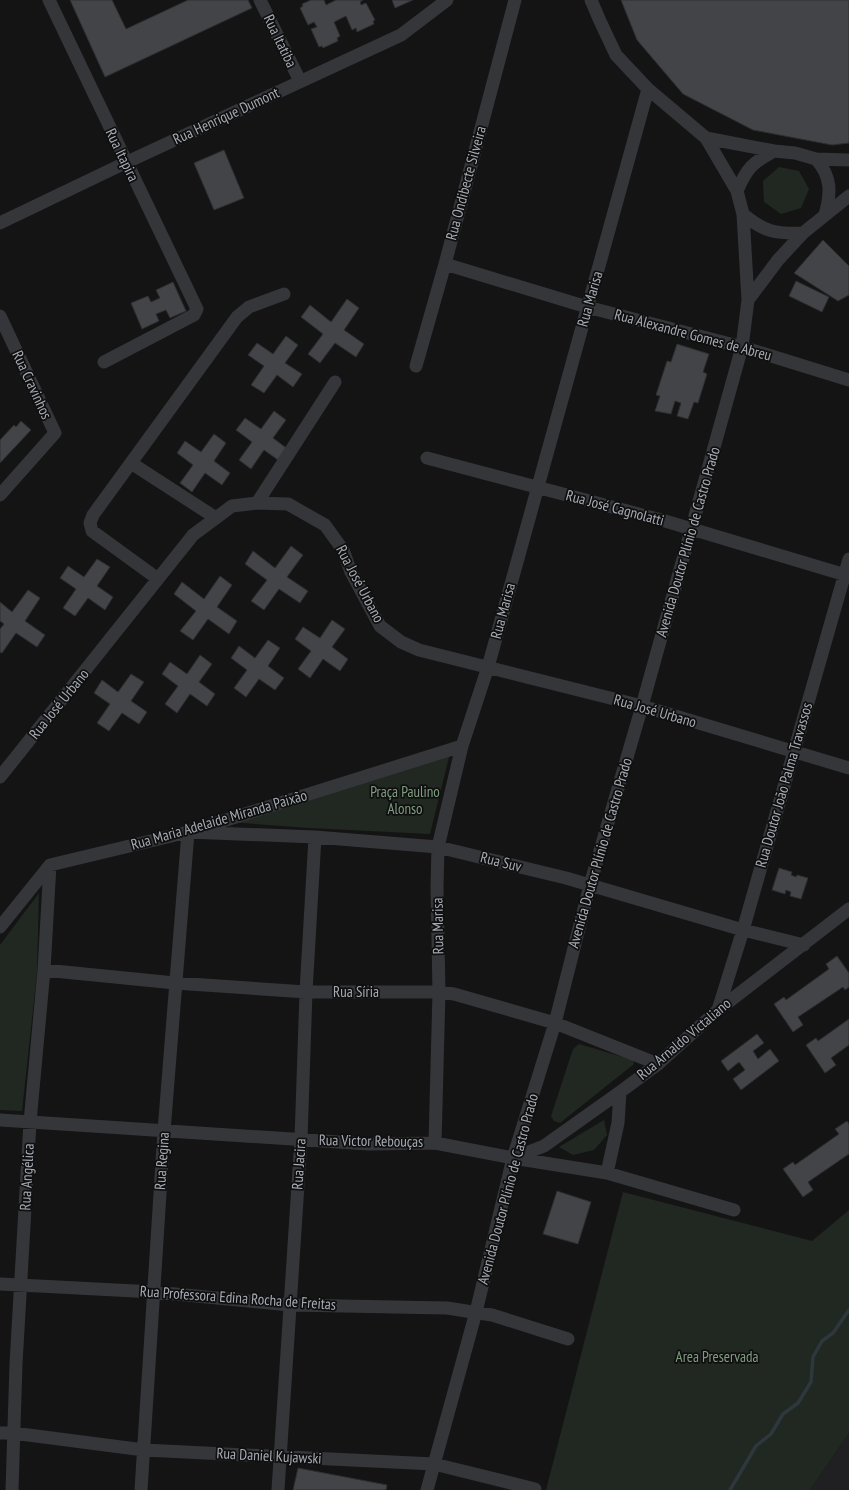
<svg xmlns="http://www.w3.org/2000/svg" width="849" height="1490" font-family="'PT Sans Narrow',sans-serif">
<rect width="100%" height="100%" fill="#141415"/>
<path fill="#202022" d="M849 1433V1490H810Z"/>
<path fill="#202821" d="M779 167 799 171 809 189 801 208 781 214 764 202 763 181Z
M450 753 430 834 309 828 229 822Z
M39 893 37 973 22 1111 0 1110V945Z
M579 1044 633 1060 634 1064 560 1123 554 1121 551 1116 573 1049Z
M604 1120 607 1135 594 1150 573 1155 559 1147Z
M623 1192 812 1241 849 1210V1433L810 1490H546Z"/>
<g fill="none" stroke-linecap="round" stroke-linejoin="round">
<path stroke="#2e373d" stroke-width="3.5" d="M730 1490 756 1446 771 1434 783 1414 798 1403 811 1382 813 1357 822 1341 833 1333 849 1310"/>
</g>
<path fill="#434448" stroke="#2e2e31" d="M70 0H112L126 29 188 0H248L252 8 105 77Z
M311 0H324L326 5 336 0H363L360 2 361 5 366 3 375 20 373 21 374 24 357 32 356 28 352 30 346 16 334 22 340 36 337 38 338 41 323 48 322 46 319 47 311 29 317 27 314 22 308 25 300 8 303 6 302 4Z
M392 0H413L395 8Z
M621 0H849V143L832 145 753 130 683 94 637 40Z
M224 150 244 198 214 210 194 163Z
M823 240 849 266V295L838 301 794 273Z
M796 281 829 297 822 312 789 296Z
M173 282 186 311 170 318 166 310 156 314 159 321 142 329 131 303 148 296 151 302 160 298 156 290Z
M347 299 359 308 344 330 364 344 356 357 335 343 320 363 308 354 323 334 301 317 310 305 331 322Z
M286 336 298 345 285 363 302 374 293 387 277 375 264 393 251 385 264 366 248 355 257 343 273 354Z
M677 344 709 354 703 372 707 374 698 403 694 402 688 419 677 416 681 403 675 401 671 414 655 411 660 396 656 395 667 361 671 362Z
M274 411 286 420 273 438 289 450 281 462 264 450 251 469 239 460 252 442 236 430 245 418 261 429Z
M21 421 31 430 0 463V440L14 425 16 427Z
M214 434 226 443 214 461 230 473 222 485 205 473 192 492 180 483 193 465 177 453 185 441 201 452Z
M291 546 303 555 287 577 308 591 300 603 279 589 264 610 251 601 267 580 245 564 253 551 275 568Z
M97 559 110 567 97 586 113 597 105 610 88 598 75 616 63 608 76 589 60 578 68 566 84 577Z
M220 576 232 585 217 607 237 621 229 634 208 619 193 640 180 631 196 611 174 594 182 582 204 599Z
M28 590 40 598 25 621 45 635 37 647 16 633 2 653 0 652V629L4 624 0 621V602L12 612Z
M332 620 345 629 332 647 348 659 340 671 323 659 310 678 298 669 311 651 295 639 303 627 320 638Z
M268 640 280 648 268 666 284 678 275 690 259 679 246 697 234 688 247 670 231 658 239 646 255 658Z
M200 655 212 664 199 682 215 694 207 706 190 694 177 713 165 704 178 686 162 674 170 662 187 674Z
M131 674 144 682 131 701 147 712 139 724 122 713 109 731 97 723 110 704 94 693 102 680 118 692Z
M779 868 792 872 791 875 796 877 797 875 808 878 801 899 790 896 791 892 786 890 785 894 772 890Z
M837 956 849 973V987L845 990 843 987 798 1017 803 1025 793 1032 774 1004 784 997 786 1000 829 969 826 964Z
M849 1019V1045L831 1058 836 1065 825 1073 806 1045 816 1038 818 1041Z
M757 1034 764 1043 753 1051 758 1059 770 1049 779 1061 741 1090 733 1079 745 1070 739 1062 728 1071 721 1061Z
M847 1121 849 1124V1154L808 1182 813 1190 803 1197 783 1169 793 1162 795 1165 839 1134 835 1129Z
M557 1191 591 1202 578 1244 543 1234Z
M298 1468 387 1485 386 1490H293Z"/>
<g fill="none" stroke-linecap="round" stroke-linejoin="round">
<path stroke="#35363a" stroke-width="13" d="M49 0 197 309 194 315 104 362
M260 0 300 81
M706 138 774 151 795 153 816 159 849 160
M816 159C832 177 831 193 825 215
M737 191C747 168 752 163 774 151
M743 214C764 232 776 234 803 233
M0 223 125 163 401 35 447 0
M445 264 587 307 742 347 849 380
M748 300 778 260 803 233 849 196
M0 316 55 433 0 495
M416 366 445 264 515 0
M427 458 665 521 849 576
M131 463 216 518
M257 503 335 382
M158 579 92 531 90 523 93 515 237 317 249 307 284 294
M0 777 193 535 232 506 257 503 288 504 325 525 343 550 351 572 380 626 401 642 419 650 642 706 849 768
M188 832 315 837 438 847 566 878 743 930 804 945
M0 927 50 865 188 832 462 746
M44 970 175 983 306 992H439L454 994 555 1023 658 1064
M718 1010 743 930 849 559
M0 1120 369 1144 435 1143 513 1158 607 1173 734 1210
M435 1143 439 992 437 887 438 847 462 746 488 667 648 89
M513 1158 544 1146 620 1092 658 1064 718 1010 849 909
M607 1173 618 1123 620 1092
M0 1284 154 1292 290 1305 447 1308 492 1315 568 1339
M0 1433H13L144 1450 434 1464 535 1489
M12 1490 16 1364 30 1122 44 970 50 865
M141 1490 164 1131 188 832
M278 1490 301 1139 306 992 315 837
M427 1490 476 1312 513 1158 555 1023 590 885 642 706 742 347 748 300 743 214 737 191 706 138 648 89 616 55 600 21 591 0"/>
</g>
<g text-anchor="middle" stroke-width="3.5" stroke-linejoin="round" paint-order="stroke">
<g font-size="15" fill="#a7acb4" stroke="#0f0f10">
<text transform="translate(280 41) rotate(64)" y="5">Rua Itatiba</text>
<text transform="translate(226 116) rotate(-25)" y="5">Rua Henrique Dumont</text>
<text transform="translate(122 155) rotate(64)" y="5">Rua Itapira</text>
<text transform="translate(466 183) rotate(-75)" y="5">Rua Ondibecte Silveira</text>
<text transform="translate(590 299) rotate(-74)" y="5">Rua Marisa</text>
<text transform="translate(693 335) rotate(15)" y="5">Rua Alexandre Gomes de Abreu</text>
<text transform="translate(32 385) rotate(65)" y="5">Rua Cravinhos</text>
<text transform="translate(615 508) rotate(15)" y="5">Rua José Cagnolatti</text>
<text transform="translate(688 542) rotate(-74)" y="5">Avenida Doutor Plínio de Castro Prado</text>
<text transform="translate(360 584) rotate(62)" y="5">Rua José Urbano</text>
<text transform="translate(503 611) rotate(-75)" y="5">Rua Marisa</text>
<text transform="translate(59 704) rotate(-51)" y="5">Rua José Urbano</text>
<text transform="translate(655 711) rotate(16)" y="5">Rua José Urbano</text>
<text transform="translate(784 785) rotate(-74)" y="5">Rua Doutor João Palma Travassos</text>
<text transform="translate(219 820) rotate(-16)" y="5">Rua Maria Adelaide Miranda Paixão</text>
<text transform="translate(600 853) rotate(-74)" y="5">Avenida Doutor Plínio de Castro Prado</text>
<text transform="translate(501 862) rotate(14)" y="5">Rua Suv</text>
<text transform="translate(438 926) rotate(-91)" y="5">Rua Marisa</text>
<text x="356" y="997">Rua Síria</text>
<text transform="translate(684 1039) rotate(-40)" y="5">Rua Arnaldo Victaliano</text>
<text transform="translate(371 1141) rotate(1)" y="5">Rua Victor Rebouças</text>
<text transform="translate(162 1161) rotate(-86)" y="5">Rua Regina</text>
<text transform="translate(299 1164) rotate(-86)" y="5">Rua Jacira</text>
<text transform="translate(27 1177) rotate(-87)" y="5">Rua Angélica</text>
<text transform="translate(508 1189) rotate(-75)" y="5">Avenida Doutor Plínio de Castro Prado</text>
<text transform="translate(238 1298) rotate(4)" y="5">Rua Professora Edina Rocha de Freitas</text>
<text transform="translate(269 1456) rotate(3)" y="5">Rua Daniel Kujawski</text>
</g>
<g font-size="15" fill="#819d80" stroke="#0f0f10">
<text x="405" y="797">Praça Paulino<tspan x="405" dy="17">Alonso</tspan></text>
<text x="717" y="1362">Area Preservada</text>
</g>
</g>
</svg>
